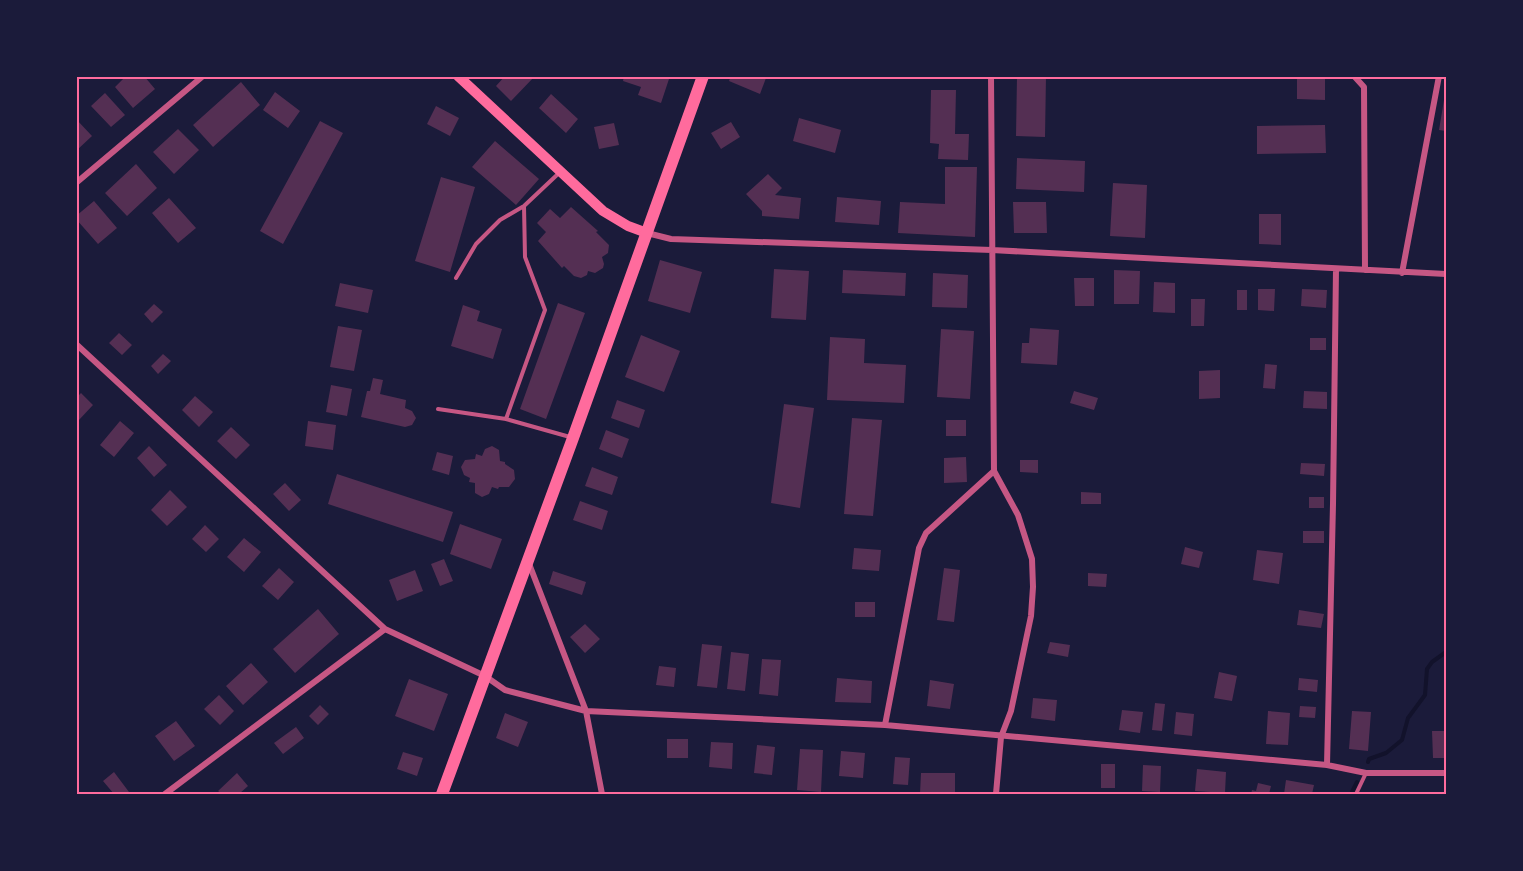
<svg xmlns="http://www.w3.org/2000/svg" width="1523" height="871" font-family="'Roboto Condensed',sans-serif">
<rect width="100%" height="100%" fill="#1b1b3a"/>
<g fill="none" stroke-linecap="round" stroke-linejoin="round">
<path stroke="#12122b" stroke-width="4" d="M1446 338V359
M1368 762 1369 759 1386 753 1402 740 1408 718 1425 695 1427 669 1432 662 1446 652
M1351 794 1357 782"/>
</g>
<path fill="#542f53" d="M126 76H144L155 89 133 108 115 87Z
M505 76H535L511 101 496 86Z
M624 76H670L661 103 638 95 641 87 623 81Z
M731 76H763L766 78 760 94 729 81Z
M1017 76H1046L1045 137 1016 136Z
M1297 76H1325V100L1297 99Z
M241 82 260 105 213 147 193 125Z
M931 90H956L955 134H969L968 160 938 159 939 144 930 143Z
M275 92 300 111 288 128 263 110Z
M105 93 125 115 111 127 91 106Z
M551 94 578 119 566 133 539 108Z
M1445 94H1446V131L1439 130Z
M436 106 459 118 450 136 427 124Z
M799 118 841 130 835 153 793 141Z
M76 119 92 136 76 151Z
M320 121 343 133 283 244 260 231Z
M731 122 740 137 721 149 711 133Z
M614 123 619 145 599 149 594 127Z
M1325 125 1326 153 1257 154V126Z
M178 129 199 150 174 174 153 152Z
M495 141 539 179 516 205 472 167Z
M1017 158 1085 161 1084 192 1016 189Z
M136 164 157 188 127 216 105 193Z
M945 167H977L975 237 898 233 900 202 945 204Z
M768 174 782 188 775 195 801 198 799 219 762 216V211L746 194Z
M441 177 475 187 450 272 415 261Z
M1113 183 1147 185 1145 238 1110 236Z
M837 197 881 201 879 225 835 222Z
M169 198 196 228 178 243 152 213Z
M94 201 117 228 98 244 76 219V216Z
M1013 202H1046L1047 233H1014Z
M571 207 598 231 596 232 609 245 608 253 602 257 604 264 603 268 595 273 588 271 587 275 581 278 574 276 564 266 562 268 538 241 546 232 537 223 550 209 560 218Z
M1259 214H1281V245L1259 244Z
M660 260 702 272 690 313 648 301Z
M774 269 809 271 806 320 771 318Z
M843 270 906 273 905 296 842 293Z
M1114 270 1140 271 1139 304H1114Z
M933 273 968 275 967 308 932 307Z
M1074 278H1094V306H1075Z
M1154 282 1175 283V313L1153 312Z
M340 283 373 290 368 313 335 306Z
M1258 289H1275L1274 311 1258 310Z
M1302 289 1327 290 1326 308 1301 306Z
M1237 290H1247V310H1237Z
M1191 299H1205L1204 326H1191Z
M558 303 585 313 546 419 520 409Z
M154 304 163 312 152 323 144 314Z
M463 305 480 311 477 321 502 329 493 359 451 346Z
M338 326 362 330 354 371 330 367Z
M1030 328 1059 330 1057 365 1021 363 1022 343H1029Z
M941 329 974 331 970 399 937 397Z
M119 333 132 345 122 355 109 343Z
M641 335 680 351 664 392 625 377Z
M830 337 865 339 864 363 906 365 904 403 827 400Z
M1310 338H1326V350H1310Z
M163 354 171 361 158 374 151 366Z
M1265 364 1277 365 1275 389 1263 388Z
M1220 370V398L1199 399V371Z
M373 378 383 380 380 394 406 400 405 408 412 411 416 418 412 425 405 427 361 417 367 391H370Z
M331 385 352 389 347 416 326 412Z
M1074 391 1098 398 1094 410 1070 403Z
M1304 391 1327 392V409L1303 408Z
M81 393 93 405 78 421 76 419V398Z
M195 396 213 412 199 427 182 410Z
M617 400 645 410 639 428 611 418Z
M784 404 814 408 800 508 771 503Z
M852 418 882 420 873 516 844 514Z
M946 420H966V436H946Z
M120 421 134 433 114 457 100 445Z
M308 421 336 425 333 450 305 446Z
M231 427 250 445 236 459 217 441Z
M606 430 629 439 622 458 599 449Z
M149 446 167 465 154 477 137 458Z
M492 446 499 450 500 461 505 462V464L514 470 515 479 509 487H499L498 489 492 487 489 494 482 497 475 493V483L469 482 470 478 464 475 461 467 465 460 475 459 476 454 482 456 485 449Z
M437 452 453 456 449 475 432 470Z
M966 457 967 482 944 483V458Z
M1020 460H1038V473L1020 472Z
M1301 463 1325 464 1324 476 1300 474Z
M592 467 618 477 612 495 585 486Z
M337 474 453 512 443 542 328 504Z
M285 483 301 500 289 511 273 494Z
M170 490 187 507 167 526 151 510Z
M1081 492 1101 493V504H1081Z
M1309 497H1324V508H1309Z
M580 501 608 511 602 530 573 520Z
M460 524 502 539 491 569 450 554Z
M205 525 219 539 206 552 192 539Z
M1303 531H1324V543H1303Z
M244 538 261 552 244 572 227 557Z
M1185 547 1203 552 1199 568 1181 564Z
M854 548 881 550 879 571 852 569Z
M1257 550 1283 553 1279 584 1253 580Z
M444 559 453 581 440 586 431 564Z
M279 568 294 582 278 600 262 586Z
M944 568 960 570 954 622 937 620Z
M415 570 423 591 397 601 389 580Z
M553 571 586 582 582 595 549 584Z
M1088 573 1107 574 1106 587 1088 586Z
M855 602H875V617H855Z
M318 609 339 634 295 673 273 649Z
M1299 610 1324 614 1321 628 1297 625Z
M585 624 600 639 585 653 570 637Z
M1050 642 1070 645 1068 657 1047 653Z
M702 644 722 646 717 688 697 686Z
M731 652 749 654 745 691 727 689Z
M762 659 781 660 778 696 759 694Z
M251 663 268 682 243 705 226 686Z
M659 666 676 668 674 687 656 685Z
M1219 672 1237 676 1232 701 1214 698Z
M837 678 872 681 871 703 835 702Z
M1299 678 1318 680 1317 692 1298 690Z
M409 679 448 694 434 731 395 716Z
M930 680 954 684 950 709 927 706Z
M219 695 234 711 220 725 204 709Z
M1033 698 1057 700 1055 721 1031 718Z
M1155 703 1165 704 1162 731 1152 730Z
M320 705 329 714 318 725 309 716Z
M1300 706 1316 707 1315 718 1299 717Z
M1122 710 1143 712 1140 733 1119 730Z
M1268 711 1290 713 1288 745 1266 744Z
M1352 711 1371 712 1368 751 1349 749Z
M1176 712 1194 714 1192 736 1174 734Z
M505 713 528 722 518 747 496 738Z
M176 721 195 746 174 761 155 736Z
M296 727 304 738 283 754 274 743Z
M1432 731H1446V758H1433Z
M667 739H688V758H667Z
M711 742 733 743 732 769 709 767Z
M757 745 775 747 772 775 754 773Z
M800 749 823 750 821 792 797 790Z
M841 751 865 753 863 778 839 776Z
M403 752 423 758 417 776 397 769Z
M895 757 910 758 908 785 893 784Z
M1101 764H1115V788H1101Z
M1143 765 1161 766 1160 792 1142 791Z
M1197 769 1226 772 1225 793 1195 791Z
M114 772 129 792 126 794H114L103 781Z
M237 773 248 786 239 794H222L218 791Z
M921 773H955V794H920Z
M1286 780 1314 785 1312 794H1284Z
M1258 783 1271 786 1269 794H1251L1252 790 1256 791Z"/>
<g fill="none" stroke-linecap="round" stroke-linejoin="round">
<path stroke="#c65784" stroke-width="4" d="M456 278 476 244 500 220 524 206 559 173
M438 409 506 419 570 437
M506 419 545 310 525 257 524 206
M1356 794 1366 773"/>
<path stroke="#c65784" stroke-width="6" d="M991 76 994 471 1018 515 1032 559 1033 587 1031 616 1011 711 1001 737 996 794
M1354 76 1364 87 1365 270
M76 183 203 76
M647 233 671 239 992 250 1446 274
M1402 273 1439 76
M76 344 385 629
M528 561 586 711 602 794
M885 725 919 548 926 533 994 471
M1327 765 1333 504 1336 269
M165 794 385 629 485 676 505 690 586 711 885 725 1327 765 1366 773H1446"/>
<path stroke="#ff6b9d" stroke-width="10" d="M458 76 603 211 628 226 647 233"/>
<path stroke="#ff6b9d" stroke-width="12" d="M442 794 573 438 703 76"/>
</g>
<rect width="1523" height="871" fill="none" stroke="#1b1b3a" stroke-width="156"/>
<rect x="78" y="78" width="1367" height="715" fill="none" stroke="#ff6b9d" stroke-width="2"/>
</svg>
